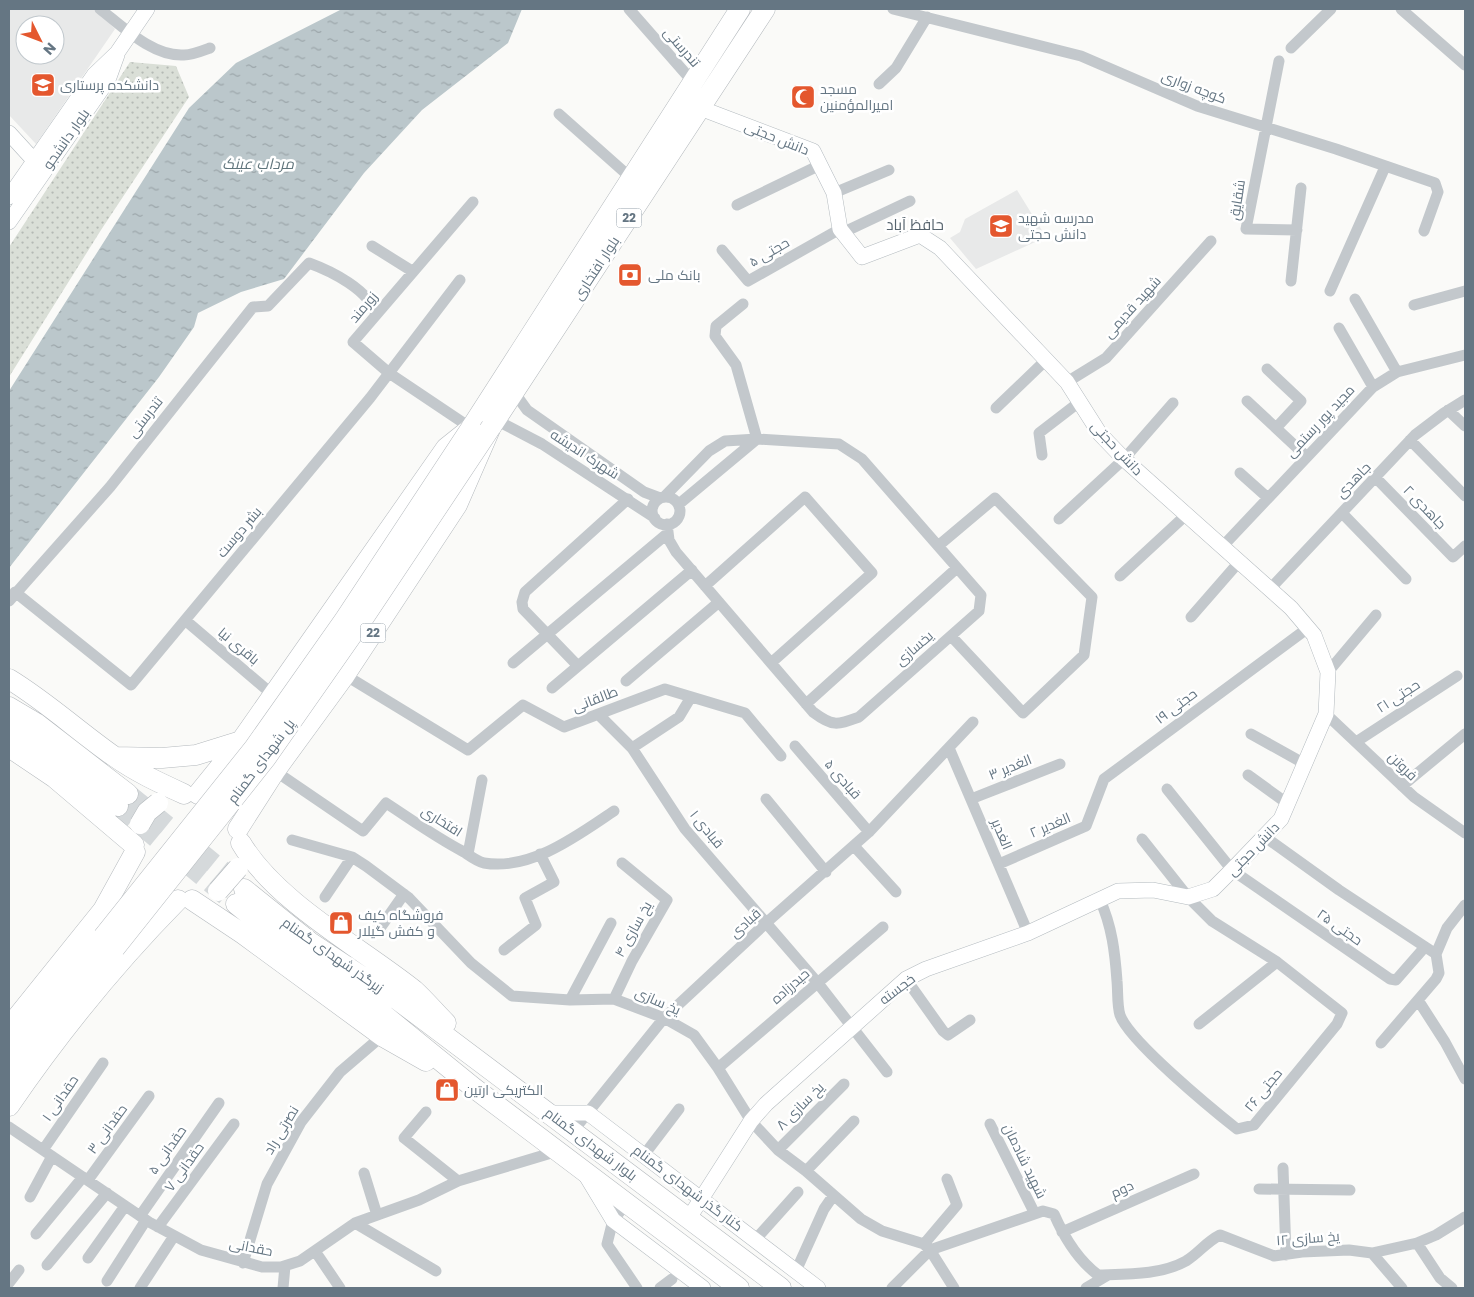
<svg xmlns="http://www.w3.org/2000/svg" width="1474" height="1297" font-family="Poppins,Cairo,sans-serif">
<defs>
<pattern id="green-dots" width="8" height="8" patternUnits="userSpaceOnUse" patternTransform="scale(1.25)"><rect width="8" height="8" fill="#dadfd7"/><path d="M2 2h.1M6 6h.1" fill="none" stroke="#b4b9b4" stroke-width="1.8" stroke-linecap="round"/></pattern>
<pattern id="water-ripples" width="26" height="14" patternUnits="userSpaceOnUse" patternTransform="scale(1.25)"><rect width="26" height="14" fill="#bbc7cb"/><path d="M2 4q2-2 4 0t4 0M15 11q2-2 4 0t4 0" fill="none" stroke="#9ca6aa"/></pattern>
</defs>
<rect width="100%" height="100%" fill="#fafaf8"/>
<path fill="#e8e9e9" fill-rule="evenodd" d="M9 9H96L115 29 36 144 9 115ZM25 25H55V55H25Z
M1017 190 1046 237 976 269 950 238 960 232 965 219Z"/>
<path fill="url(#green-dots)" d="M130 62 176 66 189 97 101 230 9 377V247Z"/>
<path fill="url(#water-ripples)" d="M342 9H522L508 43 422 110 364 173 284 279 241 292 198 313 194 327 159 377 9 568V391L189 108 236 63Z"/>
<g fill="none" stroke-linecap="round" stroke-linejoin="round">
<path stroke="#d5d9db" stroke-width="20" stroke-dasharray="20 10" stroke-linecap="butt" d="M128 794 243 887
M118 806 236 904"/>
<defs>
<path id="secondary" d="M9 133 40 167
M9 197 94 75 117 53 147 9
M9 222 108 80 117 55
M549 1113H588L818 1288
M587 1177 613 1220 703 1288
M689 1218 751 1121 766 1104 906 979 926 969 1028 933 1118 891 1153 890 1188 897 1213 889 1232 870 1281 819 1326 714 1328 672 1314 635 1291 608 1124 459 1100 434 1067 382 940 248 920 235 862 257 840 229 834 193 813 151 700 108"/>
<path id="highway" d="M9 679C47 702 79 732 115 757 136 772 160 783 184 794
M9 707 36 723 128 794
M9 726 118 806
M9 747 55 778 134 845
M115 757 162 758 196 755 241 741
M198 794 241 741 446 448 471 428 740 9
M238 829 275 771 345 675 457 505 491 427 765 9
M241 843C276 902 360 947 414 990 425 1000 435 1012 446 1023
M244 889 310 942 399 1001 781 1288
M192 900 243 934 382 1036 426 1061
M236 904 300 955 378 1010 474 1088 739 1288
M9 1027 103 910 135 852
M9 1052 103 937
M9 1079 110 954
M9 1106C59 1033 116 963 178 900"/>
</defs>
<use href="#secondary" stroke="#b3babf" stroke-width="16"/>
<use href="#highway" stroke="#b4b9bd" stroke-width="21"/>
<path stroke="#c3c8cc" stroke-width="11" d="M100 9C123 27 153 57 184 55 192 55 202 51 210 48
M629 9 693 82
M893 9 1081 56 1197 106 1336 149 1435 183 1438 192 1424 231
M1401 9 1465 65
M1291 48 1331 9
M1279 61 1246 229 1297 230
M879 84 896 68 927 17
M559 114 631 178
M834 193 889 170
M737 205 820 165
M842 233 910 201
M372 246 412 271
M722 250 748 281 840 229
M1291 281 1301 188
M1330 291 1385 167
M1355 299 1397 372
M1414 305 1465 291
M1339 328 1373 387
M1267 369 1301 401 1276 428
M1067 382 1106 358 1211 241
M514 392 527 410 644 492 660 498
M1247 401 1307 457
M996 408 1046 360
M1448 410 1465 426
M496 420 542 444 655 518
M471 428 389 373 353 342 473 202
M1410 440 1465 496
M1042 455 1039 433 1078 403
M1240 473 1268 498
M1376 478 1453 557 1465 546
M664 497 709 451 725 441 757 439 679 504
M652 511a14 14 0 1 1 28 0a14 14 0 1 1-28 0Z
M1342 513 1406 579
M1059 519 1124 459 1173 403
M667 524 669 540 676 552 813 712C833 727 837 725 859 717L979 611 981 595 862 459 839 444 757 439 736 365 715 336 716 326 743 304
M938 546 995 498 1092 597 1084 655 1023 713 951 636
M1222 547 1373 387 1397 372 1465 355
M1120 576 1186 515
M705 586 805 497 872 573 771 663
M1270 589 1415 435 1444 413 1465 400
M15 592 131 685 370 398 460 280
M9 601 110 487 253 307 268 306 309 263C331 271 370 290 376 315
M1191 617 1239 562
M185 620 273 695
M513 663 668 533
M578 666 523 609 522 602 525 592 628 499
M1328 672 1376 615
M345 675 468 750 523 705 564 727 665 689 745 713 781 756
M626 681 719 602
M552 688 692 570
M806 704 957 568
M598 714 632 748 685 829 817 982 887 1072
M1326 714 1414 797 1465 833
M1251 734 1305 764
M1356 742 1457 676
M795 746 869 832
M632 748 679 717 691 697
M949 748 1028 933
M275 771 363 831 386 803C412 820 437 838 464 852 470 856 478 862 484 863 531 871 578 835 614 811
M1248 775 1288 804
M1402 786 1465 734
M1167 789 1232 870 1390 979 1396 980 1424 948
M766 799 826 872
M971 799 1060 764
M1265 837 1339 890 1436 954 1439 973 1436 979 1381 1043
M292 840 352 857 366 866 409 898 471 963 512 996 570 1000 614 999 664 1018 694 1035 718 1068 751 1121 778 1150 806 1171 861 1219 882 1231 924 1244 930 1250 954 1288
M854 846 896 892
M468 854 482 780
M999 864 1086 826 1104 779 1308 628
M325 897 352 857
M1100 900C1112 926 1115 953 1117 981 1118 991 1117 1006 1120 1015 1129 1041 1213 1110 1237 1129L1254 1125 1337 1024 1342 1013 1277 962 1212 921 1188 897 1142 839
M378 931 404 894
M504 950 536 925 525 898 554 882 540 854
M1436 954 1447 928 1465 905
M906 979 943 1031 948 1035 970 1020
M614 999 632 961 667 900 622 863
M570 1000 611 923
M1418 1000 1445 1042 1465 1079
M1199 1024 1277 962
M718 1068 883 927
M426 1112 404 1138 458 1181
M990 1124 1034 1212
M9 1127 149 1222 201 1250 262 1267H281L300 1261 355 1223 419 1200 458 1181 558 1151
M573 1131 664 1018 766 923 869 832 973 722
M43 1150 103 1063
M778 1150 844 1084
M644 1155 679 1109
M1283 1168 1286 1255
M806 1171 854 1121
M364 1173 377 1215
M88 1180 149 1096
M1259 1189 1350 1190
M30 1197 52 1156
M627 1203 613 1220 607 1244 637 1288
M140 1216 219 1103
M355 1223 436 1271
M158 1227 234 1124
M1062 1232 1194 1174
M36 1234 83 1177
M755 1240 798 1192
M1417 1243 1440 1278 1452 1288
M924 1244 957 1205 947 1179
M315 1251 340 1288
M1372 1253 1402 1288
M88 1258 125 1206
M243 1263 267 1184 301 1122 340 1072 382 1036
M47 1265 107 1193
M796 1271 824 1209 833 1196
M107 1281 146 1220
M9 1283 19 1270
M140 1288 174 1236
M283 1288 285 1266
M660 1288 672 1279
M892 1288 930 1250 1043 1211 1054 1214C1064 1237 1078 1260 1098 1275 1127 1274 1161 1275 1186 1261 1199 1253 1206 1242 1220 1235L1274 1256 1302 1252 1349 1250 1372 1253 1417 1243 1436 1235 1465 1217
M1086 1288 1108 1275"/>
<use href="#secondary" stroke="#fff" stroke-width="15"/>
<use href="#highway" stroke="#fff" stroke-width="20"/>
<defs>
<path id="highway-bridge" d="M140 824 147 812 158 803
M218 891 238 868
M103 937 254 748 345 619 471 428
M115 948 266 758 357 628 491 427"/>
</defs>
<use href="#highway-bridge" stroke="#b4b9bd" stroke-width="21" stroke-linecap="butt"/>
<use href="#highway-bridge" stroke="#fff" stroke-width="20"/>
</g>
<defs>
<symbol id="university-square" viewBox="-11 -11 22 22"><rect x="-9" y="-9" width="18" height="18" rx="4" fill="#e4572e" stroke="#fff"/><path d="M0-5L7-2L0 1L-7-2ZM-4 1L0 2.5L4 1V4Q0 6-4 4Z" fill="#fff"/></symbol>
<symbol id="mosque-square" viewBox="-11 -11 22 22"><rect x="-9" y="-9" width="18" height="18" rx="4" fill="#e4572e" stroke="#fff"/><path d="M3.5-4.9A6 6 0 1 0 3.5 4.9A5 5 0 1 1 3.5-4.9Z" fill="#fff"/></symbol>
<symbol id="school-square" viewBox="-11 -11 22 22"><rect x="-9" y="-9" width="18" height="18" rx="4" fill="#e4572e" stroke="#fff"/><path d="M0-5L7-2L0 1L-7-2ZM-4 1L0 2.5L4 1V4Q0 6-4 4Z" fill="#fff"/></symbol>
<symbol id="bank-square" viewBox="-11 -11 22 22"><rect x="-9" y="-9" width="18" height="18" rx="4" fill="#e4572e" stroke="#fff"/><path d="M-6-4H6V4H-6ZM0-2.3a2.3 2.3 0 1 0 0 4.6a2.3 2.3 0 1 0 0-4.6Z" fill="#fff"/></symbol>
<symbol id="shop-square" viewBox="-11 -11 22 22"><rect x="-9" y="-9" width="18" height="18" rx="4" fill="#e4572e" stroke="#fff"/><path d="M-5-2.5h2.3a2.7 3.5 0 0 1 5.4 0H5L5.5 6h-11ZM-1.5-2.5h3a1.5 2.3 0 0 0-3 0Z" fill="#fff"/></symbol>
</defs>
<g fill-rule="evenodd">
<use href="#university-square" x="29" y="71" width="28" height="28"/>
<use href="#mosque-square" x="789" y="83" width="28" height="28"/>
<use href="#school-square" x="987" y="212" width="28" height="28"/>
<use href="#bank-square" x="616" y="261" width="28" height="28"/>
<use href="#shop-square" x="327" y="909" width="28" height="28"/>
<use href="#shop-square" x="433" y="1076" width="28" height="28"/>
</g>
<g text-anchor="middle" stroke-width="5" stroke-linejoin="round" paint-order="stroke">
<g fill="#fff" stroke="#939fa8" stroke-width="1">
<rect x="616.5" y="208.5" width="25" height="19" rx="4"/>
<rect x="360.5" y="623.5" width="25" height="19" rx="4"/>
</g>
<g font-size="12" font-weight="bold" fill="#657683">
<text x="629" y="222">22</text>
<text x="373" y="637">22</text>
</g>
<g font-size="14" fill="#657683" stroke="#fff">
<text transform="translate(682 47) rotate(49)" y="5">تندرستی</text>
<text transform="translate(1194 87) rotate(21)" y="5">کوچه زواری</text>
<text transform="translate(777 138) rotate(22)" y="5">دانش حجتی</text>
<text transform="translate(66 139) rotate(-55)" y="5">بلوار دانشجو</text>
<text transform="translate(1237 200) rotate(-81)" y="5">شقایق</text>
<text transform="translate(769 252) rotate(-30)" y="5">حجتی ۵</text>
<text transform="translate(596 268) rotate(-57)" y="5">بلوار افتخاری</text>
<text transform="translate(363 307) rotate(-50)" y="5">زورمند</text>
<text transform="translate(1132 307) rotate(-48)" y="5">شهید قدیمی</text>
<text transform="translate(145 417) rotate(-52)" y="5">تندرستی</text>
<text transform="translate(1320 421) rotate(-47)" y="5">مجید پور رستمی</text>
<text transform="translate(1117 448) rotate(47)" y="5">دانش حجتی</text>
<text transform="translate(585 454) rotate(33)" y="5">شهرک اندیشه</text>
<text transform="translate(1353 480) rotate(-46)" y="5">جاهدی</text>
<text transform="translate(1425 507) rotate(46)" y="5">جاهدی ۲</text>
<text transform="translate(239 532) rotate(-50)" y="5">بشر دوست</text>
<text transform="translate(239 646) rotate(40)" y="5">باقری نیا</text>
<text transform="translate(914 648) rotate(-41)" y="5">یخسازی</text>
<text transform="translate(1398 696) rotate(-33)" y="5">حجتی ۲۱</text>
<text transform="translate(595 699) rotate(-21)" y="5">طالقانی</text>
<text transform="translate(1176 706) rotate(-37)" y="5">حجتی ۱۹</text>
<text transform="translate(261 761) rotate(-53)" y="5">پل شهدای گمنام</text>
<text transform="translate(1403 766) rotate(44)" y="5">فروتن</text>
<text transform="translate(1010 767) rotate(-22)" y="5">الغدیر ۳</text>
<text transform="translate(843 779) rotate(49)" y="5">قبادی ۵</text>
<text transform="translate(442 821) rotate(32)" y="5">افتخاری</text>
<text transform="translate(1050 825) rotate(-23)" y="5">الغدیر ۲</text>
<text transform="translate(707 829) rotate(51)" y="5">قبادی ۱</text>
<text transform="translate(1002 834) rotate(67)" y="5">الغدیر</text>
<text transform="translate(1253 849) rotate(-46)" y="5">دانش حجتی</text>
<text transform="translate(745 923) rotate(-42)" y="5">قبادی</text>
<text transform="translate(1340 927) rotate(35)" y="5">حجتی ۲۵</text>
<text transform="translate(633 929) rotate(-61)" y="5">یخ سازی ۴</text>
<text transform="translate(333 955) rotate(35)" y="5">زیرگذر شهدای گمنام</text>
<text transform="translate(790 986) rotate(-41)" y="5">حیدرزاده</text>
<text transform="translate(897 989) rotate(-37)" y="5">خجسته</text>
<text transform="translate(658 1001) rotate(24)" y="5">یخ سازی</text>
<text transform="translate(1263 1090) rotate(-51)" y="5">حجتی ۲۶</text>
<text transform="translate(60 1098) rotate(-55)" y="5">حقدانی ۱</text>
<text transform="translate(800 1106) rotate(-45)" y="5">یخ سازی ۸</text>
<text transform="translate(107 1129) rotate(-54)" y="5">حقدانی ۳</text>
<text transform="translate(281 1130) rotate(-59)" y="5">نصرتی راد</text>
<text transform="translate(591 1144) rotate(37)" y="5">بلوار شهدای گمنام</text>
<text transform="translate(167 1150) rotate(-55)" y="5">حقدانی ۵</text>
<text transform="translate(1025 1161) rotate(64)" y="5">شهید شادمان</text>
<text transform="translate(184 1167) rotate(-54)" y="5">حقدانی ۷</text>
<text transform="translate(688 1188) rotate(37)" y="5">کنار گذر شهدای گمنام</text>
<text transform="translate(1122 1189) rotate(-24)" y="5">دوم</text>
<text transform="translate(1308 1238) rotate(-4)" y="5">یخ سازی ۱۲</text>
<text transform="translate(251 1247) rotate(11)" y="5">حقدانی</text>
</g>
<g font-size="14" fill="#657683" stroke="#fff" text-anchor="start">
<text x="60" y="90">دانشکده پرستاری</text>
<text x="820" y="94">مسجد<tspan x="820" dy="16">امیرالمؤمنین</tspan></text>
<text x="1018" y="223">مدرسه شهید<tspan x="1018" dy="16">دانش حجتی</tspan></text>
<text x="648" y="280">بانک ملی</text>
<text x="358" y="920">فروشگاه کیف<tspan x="358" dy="16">و کفش گیلار</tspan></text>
<text x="464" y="1095">الکتریکی ارتین</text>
</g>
<g font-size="15" font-style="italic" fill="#60757c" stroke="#fff">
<text x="258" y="169">مرداب عینک</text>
</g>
<g font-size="15" fill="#57646e" stroke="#fff">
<text x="915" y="230">حافظ آباد</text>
</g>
</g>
<rect width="1474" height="1297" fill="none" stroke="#657683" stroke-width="20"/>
<g transform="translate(40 40) rotate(132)"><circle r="24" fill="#ffffff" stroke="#c1c8cd"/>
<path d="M0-4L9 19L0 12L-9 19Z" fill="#e4572e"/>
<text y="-8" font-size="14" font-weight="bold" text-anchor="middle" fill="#657683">N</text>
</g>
</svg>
